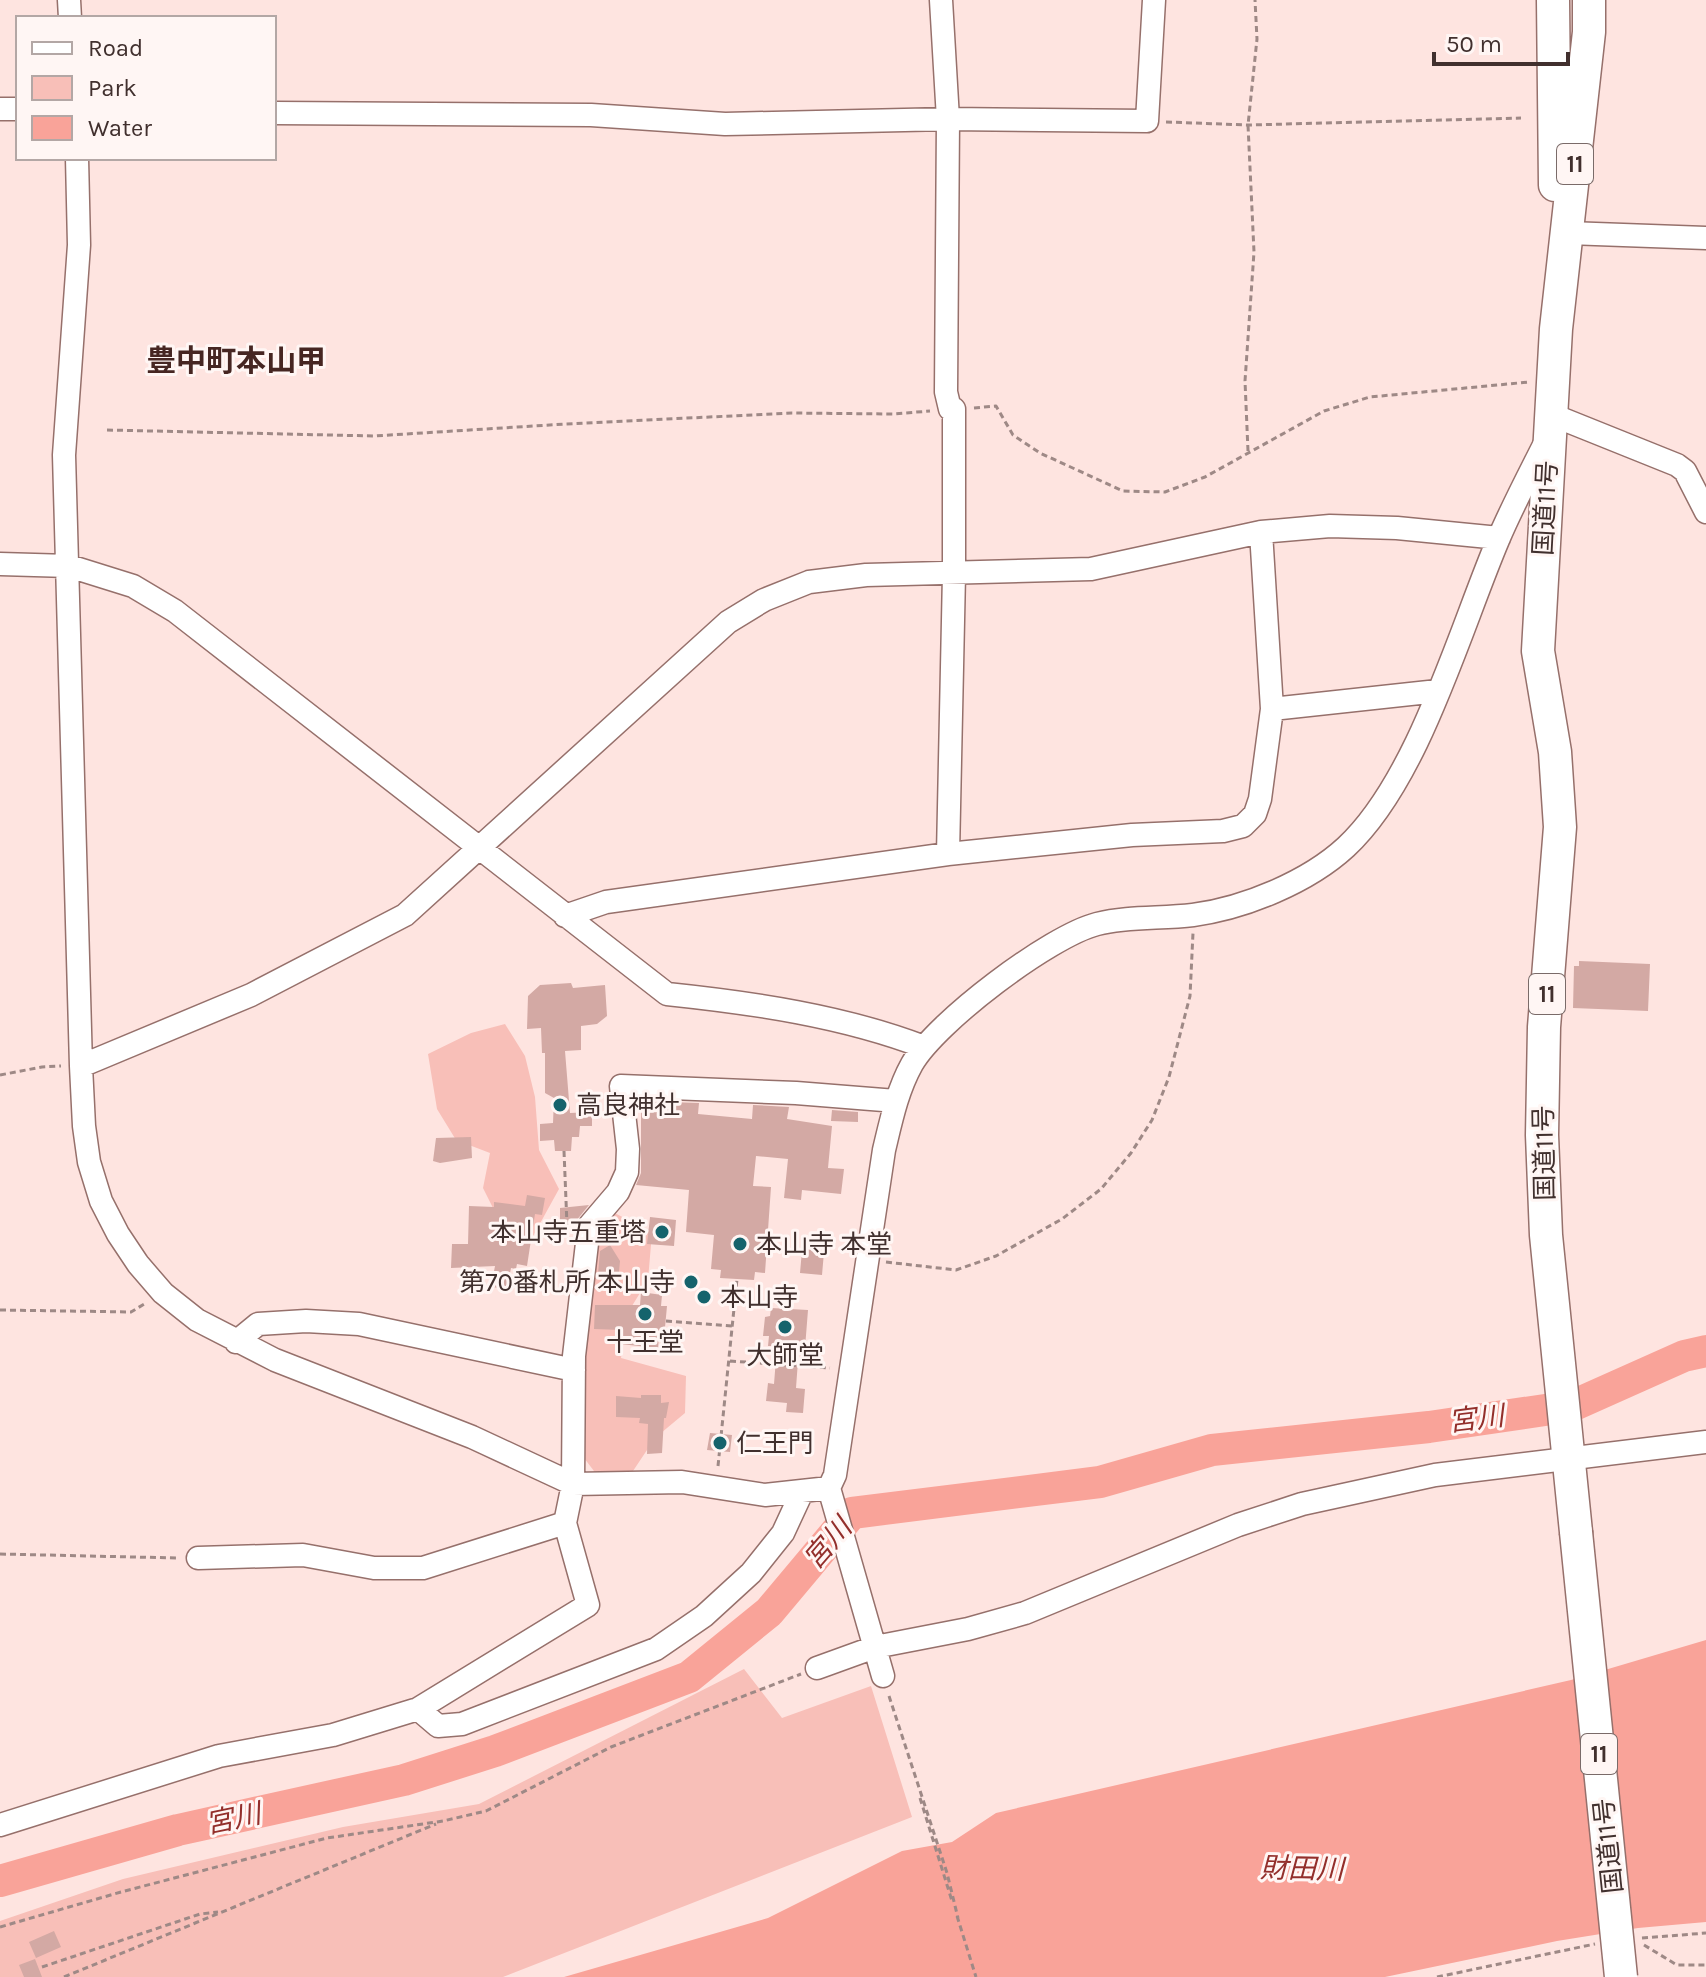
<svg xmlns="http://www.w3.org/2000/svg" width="1706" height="1977" font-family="Karla,'Noto Sans JP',sans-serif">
<rect width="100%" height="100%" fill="#fee4e0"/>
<path fill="#f8bfb8" d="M505 1024 525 1056 535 1097 539 1150 559 1189 532 1238 505 1232 483 1188 490 1153 456 1140 437 1109 428 1054 471 1033Z
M613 1212 652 1233 648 1280 627 1314 621 1358 686 1376 685 1413 655 1438 633 1471 597 1475 578 1450 592 1232Z
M744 1669 782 1718 871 1686 912 1817 503 1977H0V1921L123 1879 343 1827 479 1804Z"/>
<path fill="#f9a399" d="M1706 1640V1922L1638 1928 1557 1941 1385 1977H564L768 1918 902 1851 952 1842 996 1813 1571 1680Z"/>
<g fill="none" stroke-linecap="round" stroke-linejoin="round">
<path stroke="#f9a399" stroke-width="32" d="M0 1881 178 1830 404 1780 495 1751 689 1677 769 1612 852 1513 1100 1482 1212 1450 1429 1427 1572 1406 1684 1356 1706 1351"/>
</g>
<path fill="#d3a9a4" d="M1579 961 1650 964 1648 1011 1573 1008 1574 966H1579Z
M571 983 573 988 605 985 607 1016 597 1024 581 1026V1050L565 1051 570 1113 592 1112V1126H580L579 1137H572L571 1151H555L554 1140 540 1141V1124L553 1123 554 1098 545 1093V1053H542L541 1028 527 1029 528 996 540 985Z
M641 1101 699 1103 698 1114 752 1119 753 1105 789 1107 787 1119 832 1126 828 1168 844 1169 841 1194 802 1190 801 1200 784 1198 788 1159 756 1156 753 1186 771 1187 765 1273 755 1272 754 1280 720 1278 721 1270 711 1269 714 1235 686 1232 689 1190 636 1185 641 1173Z
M832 1110 858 1112V1122L831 1121Z
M471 1137 472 1158 440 1163 433 1161 436 1138Z
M527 1195 545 1198 542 1215 535 1214 527 1266 517 1264 516 1269 511 1268 507 1289 491 1287 495 1266 451 1268 452 1244H468L469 1206 494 1207V1202L525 1206Z
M589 1205 576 1221 560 1222V1208Z
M650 1217 676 1220 674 1246 647 1244Z
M803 1239 825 1241 822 1275 800 1273Z
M610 1245 620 1261 619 1272 603 1282 598 1274 600 1251Z
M641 1292 662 1295 661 1306H667L664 1338 659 1337 658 1348 620 1344 622 1330 594 1329 595 1305H640Z
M771 1308 808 1310 805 1348 799 1347 796 1388 805 1389 803 1413 786 1412 787 1403 766 1401 768 1383 774 1384 777 1346H768L769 1336H763L765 1317 770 1316Z
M641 1395H661V1403L669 1402 666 1418H664L662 1453 647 1454 648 1424 639 1423 640 1418 616 1417V1396L641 1398Z
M710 1433 732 1435 730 1452 707 1450Z
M54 1931 61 1947 36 1958 29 1942Z
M35 1959 42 1977H24L19 1965Z"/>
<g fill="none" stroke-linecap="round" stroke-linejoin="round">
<defs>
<path id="minor" d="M69 0 70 18
M941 0 948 119 946 392 950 409
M0 109H18
M274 113 591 115 725 124 948 119 1147 121 1154 0
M77 158 79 245 64 455 81 1066 84 1126 89 1162 101 1201 118 1234 138 1264 163 1293 197 1320 275 1360 472 1437 573 1484 682 1482 765 1495 829 1488
M1568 233 1706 238
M1550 414 1677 465 1685 471 1706 512
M0 564 69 566 133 586 175 611 667 994C753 1003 843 1016 924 1047
M1272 709 1438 691
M948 854 954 574V409
M565 916 606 902 948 854 1132 835 1223 831 1243 826 1255 814 1260 799 1272 709 1261 532
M81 1066 251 995 405 915 728 622 764 600 809 582 866 575 1091 569 1261 532 1330 526 1397 528 1499 538
M236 1342 258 1324 306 1321 359 1324 574 1370
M198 1558 303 1555 374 1568H423L565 1523 573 1484 574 1356 589 1226 618 1192 627 1172 628 1149 621 1086 796 1093 896 1101
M817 1668 875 1647 968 1629 1025 1613 1238 1525 1302 1504 1435 1475 1706 1442
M883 1676 829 1488 835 1475 884 1150C891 1121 897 1091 912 1064 936 1022 1050 936 1097 924 1129 916 1161 919 1193 915 1245 908 1308 882 1346 847 1418 780 1459 632 1498 540 1512 507 1529 475 1545 443
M418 1709 588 1605 565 1523
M0 1825 219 1756 333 1735 418 1709 438 1726 462 1724 656 1649 704 1616 751 1573 783 1533 802 1492"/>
<path id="highway" d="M1553 0 1555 185
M1576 1532 1546 1235 1542 1135 1544 1027 1560 827 1555 752 1538 651 1556 329 1589 32V0"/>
</defs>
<use href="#minor" stroke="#96706b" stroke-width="25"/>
<use href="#highway" stroke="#96706b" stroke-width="35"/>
<path stroke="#9e8986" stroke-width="3" stroke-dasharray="6 4" stroke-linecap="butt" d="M1166 122 1248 125 1521 118
M974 408 996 406 1013 435 1040 453 1123 491 1165 492 1205 477 1324 411 1370 397 1529 382
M107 430 374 436 565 424 792 413 893 414 930 411
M1248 451 1245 381 1254 252 1248 125 1257 39 1255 0
M0 1075 42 1067 61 1066
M564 1151 567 1225
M886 1262 956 1270 996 1256 1062 1219 1101 1189 1131 1153 1152 1120 1169 1077 1190 996 1193 933
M0 1310 131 1312 146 1303
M666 1321 732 1326
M730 1361 830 1368
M718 1466 737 1279
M0 1554 178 1558
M889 1696 947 1873 958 1918
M920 1798 952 1901
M957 1916 976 1977
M0 1927 121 1892 327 1838 443 1821 486 1811 611 1747 801 1674
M1642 1938 1706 1933
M1644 1945 1677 1965H1706
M42 1967 200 1914 218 1912
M64 1977 436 1824
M1437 1977 1595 1944"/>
<use href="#minor" stroke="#fff" stroke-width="22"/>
<use href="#highway" stroke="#fff" stroke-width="32"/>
<defs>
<path id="highway-bridge" d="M1576 1532 1621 1977"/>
</defs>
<use href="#highway-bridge" stroke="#96706b" stroke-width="35" stroke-linecap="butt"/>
<use href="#highway-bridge" stroke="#fff" stroke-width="32"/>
</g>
<g fill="#15636c" stroke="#fff6f4" stroke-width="3">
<circle cx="560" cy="1105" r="8"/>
<circle cx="662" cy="1232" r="8"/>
<circle cx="740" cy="1244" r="8"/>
<circle cx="691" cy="1282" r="8"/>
<circle cx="704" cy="1297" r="8"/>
<circle cx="645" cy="1314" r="8"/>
<circle cx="785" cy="1327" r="8"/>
<circle cx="720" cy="1443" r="8"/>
</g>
<g text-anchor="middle" stroke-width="6" stroke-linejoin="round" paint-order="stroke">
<g fill="#fff6f4" stroke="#7a6b69" stroke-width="2">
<rect x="1557" y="144" width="36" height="40" rx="6"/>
<rect x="1529" y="974" width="36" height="40" rx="6"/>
<rect x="1581" y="1734" width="36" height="40" rx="6"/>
</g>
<g font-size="24" font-weight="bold" fill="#41302e">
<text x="1575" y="172">11</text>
<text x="1547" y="1002">11</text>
<text x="1599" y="1762">11</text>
</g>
<g font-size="26" fill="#41302e" stroke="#fff6f4">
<text transform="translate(1545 508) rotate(-87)" y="9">国道11号</text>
<text transform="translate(1544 1153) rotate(-91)" y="9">国道11号</text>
<text transform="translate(1608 1846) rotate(-96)" y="9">国道11号</text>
</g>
<g font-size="26" fill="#41302e" stroke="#fff6f4" text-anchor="start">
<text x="576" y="1114">高良神社</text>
<text x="646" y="1241" text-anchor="end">本山寺五重塔</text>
<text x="756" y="1253">本山寺 本堂</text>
<text x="675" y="1291" text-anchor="end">第70番札所 本山寺</text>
<text x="720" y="1306">本山寺</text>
<text x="645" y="1351" text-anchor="middle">十王堂</text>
<text x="785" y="1364" text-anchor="middle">大師堂</text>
<text x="736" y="1452">仁王門</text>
</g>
<g font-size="28" font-style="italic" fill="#932f2b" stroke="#fff6f4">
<text transform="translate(1476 1418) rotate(-7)" y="10">宮川</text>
<text transform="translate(827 1543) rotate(-49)" y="10">宮川</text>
<text transform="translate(233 1818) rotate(-12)" y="10">宮川</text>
<text transform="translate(1302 1868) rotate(1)" y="10">財田川</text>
</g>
<g font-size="30" font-weight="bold" fill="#462622" stroke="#fff6f4">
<text x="236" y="371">豊中町本山甲</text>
</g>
</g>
<rect x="16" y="16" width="260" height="144" fill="#fff6f4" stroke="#b3a7a5" stroke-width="2"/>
<rect x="32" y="42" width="40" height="12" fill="#ffffff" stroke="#b3a7a5" stroke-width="2"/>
<text x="88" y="56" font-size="24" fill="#41302e">Road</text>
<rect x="32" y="76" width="40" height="24" fill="#f8bfb8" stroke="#b3a7a5" stroke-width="2"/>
<text x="88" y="96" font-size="24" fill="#41302e">Park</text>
<rect x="32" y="116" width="40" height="24" fill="#f9a399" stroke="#b3a7a5" stroke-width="2"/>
<text x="88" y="136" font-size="24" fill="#41302e">Water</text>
<path d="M1434 52v12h134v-12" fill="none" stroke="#41302e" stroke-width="4"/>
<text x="1446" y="52" font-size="24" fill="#41302e" stroke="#fff6f4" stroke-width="6" paint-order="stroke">50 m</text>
</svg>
